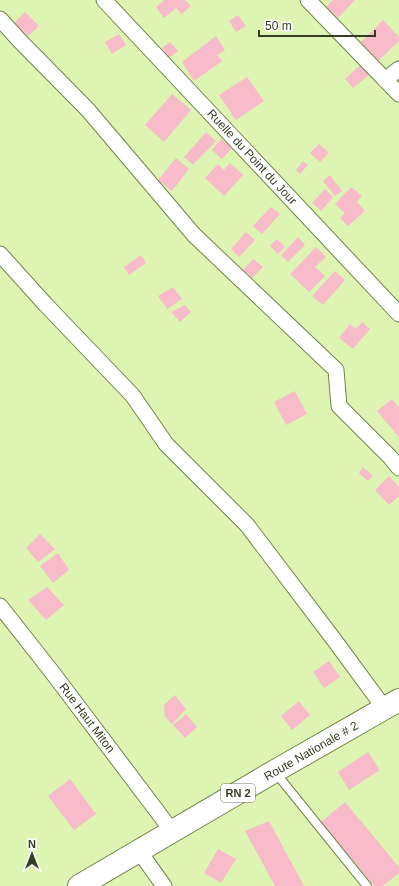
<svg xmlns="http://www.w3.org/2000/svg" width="399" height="886" font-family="Arial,sans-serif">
<rect width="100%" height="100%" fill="#ddf4b2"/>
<path fill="#f8bbc9" d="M164 0H185L191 6 182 14 176 8 164 18 156 7Z
M333 0H355L338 18 326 7Z
M25 12 39 26 28 36 14 23Z
M238 15 246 26 236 32 229 21Z
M383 20 399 37V41L378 61 360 43Z
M119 34 126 45 112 54 105 42Z
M216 36 225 50 217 55 222 61 194 81 182 62Z
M170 42 178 51 169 58 162 48Z
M361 64 370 74 353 88 345 79Z
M247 77 264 101 236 120 219 95Z
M172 94 191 110 164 142 145 125Z
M206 132 216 141 193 165 184 157Z
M221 139 232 148 222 159 212 150Z
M319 144 329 153 320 162 310 153Z
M176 158 189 169 172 191 158 180Z
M303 161 308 165 300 174 296 170Z
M230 163 243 175 224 196 205 178 218 164 224 170Z
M330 175 342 191 335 196 323 181Z
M351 187 362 196 353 206 357 202 365 211 348 226 340 218 345 213 335 204Z
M325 189 333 197 321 211 312 203Z
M271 207 280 214 262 234 253 226Z
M246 232 255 240 239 257 231 249Z
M298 237 305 245 288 262 281 255Z
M277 239 285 247 278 254 270 246Z
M316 247 326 257 315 267 325 276 309 292 290 274Z
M141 255 146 263 129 275 124 267Z
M253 259 263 267 252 278 243 270Z
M335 271 345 280 323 305 312 296Z
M173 287 182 299 167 309 158 296Z
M185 305 191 312 180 322 171 312Z
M362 322 370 329 353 349 339 338 350 324 356 329Z
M295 391 307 414 286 425 274 402Z
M392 399 399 407V437L377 411Z
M363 467 373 476 368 481 359 473Z
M389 476 399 487V496L389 505 375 490Z
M40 534 55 549 38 562 26 548Z
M58 553 69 570 53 583 40 566Z
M47 587 64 605 46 620 28 600Z
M329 661 340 677 324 688 313 672Z
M175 695 186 709 172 724 165 717 164 705Z
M299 701 310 715 292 730 281 716Z
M186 714 197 727 185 738 173 725Z
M368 752 380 770 349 790 338 772Z
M70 779 96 814 74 830 48 796Z
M345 802 399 867V873L383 886H374L321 822Z
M269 821 304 886H275L245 831Z
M218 849 236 859 221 883 204 873Z"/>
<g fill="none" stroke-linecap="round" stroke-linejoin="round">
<defs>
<path id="service" d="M275 772 367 886"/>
<path id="minor" d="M104 0 399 314
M308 0 399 94
M0 19 19 40 88 110 194 235 336 370 339 406 391 458 399 468
M385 80 399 69
M0 254 46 305 133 396 166 444 247 525 335 641 385 709
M0 606 52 672 172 831
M139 851 164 886"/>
<path id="primary" d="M79 886 275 771 399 700"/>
</defs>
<use href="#service" stroke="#718547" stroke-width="10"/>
<use href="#minor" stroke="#718547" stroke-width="17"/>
<use href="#primary" stroke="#718547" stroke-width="24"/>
<use href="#service" stroke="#fff" stroke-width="8"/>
<use href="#minor" stroke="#fff" stroke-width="15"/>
<use href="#primary" stroke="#fff" stroke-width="22"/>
</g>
<g text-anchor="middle" stroke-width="3" stroke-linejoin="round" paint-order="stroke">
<rect fill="#fff" stroke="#717764" stroke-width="1" x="221" y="784" width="34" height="18" rx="3"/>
<g font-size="11" font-weight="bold" fill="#343d22">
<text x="238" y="797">RN 2</text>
</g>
<g font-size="12" fill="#343d22" stroke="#fff">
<text transform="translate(252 157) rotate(47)" y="4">Ruelle du Point du Jour</text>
<text transform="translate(87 718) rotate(53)" y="4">Rue Haut Miton</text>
<text transform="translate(311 751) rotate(-30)" y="4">Route Nationale # 2</text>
</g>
</g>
<g transform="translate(32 854)" stroke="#ffffff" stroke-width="3" paint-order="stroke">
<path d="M0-3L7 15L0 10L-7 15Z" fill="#343d22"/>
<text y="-6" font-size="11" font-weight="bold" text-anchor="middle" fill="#343d22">N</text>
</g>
<path d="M259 30v6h116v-6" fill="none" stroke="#343d22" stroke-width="2"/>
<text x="265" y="30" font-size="12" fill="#343d22" stroke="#ffffff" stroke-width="3" paint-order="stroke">50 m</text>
</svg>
